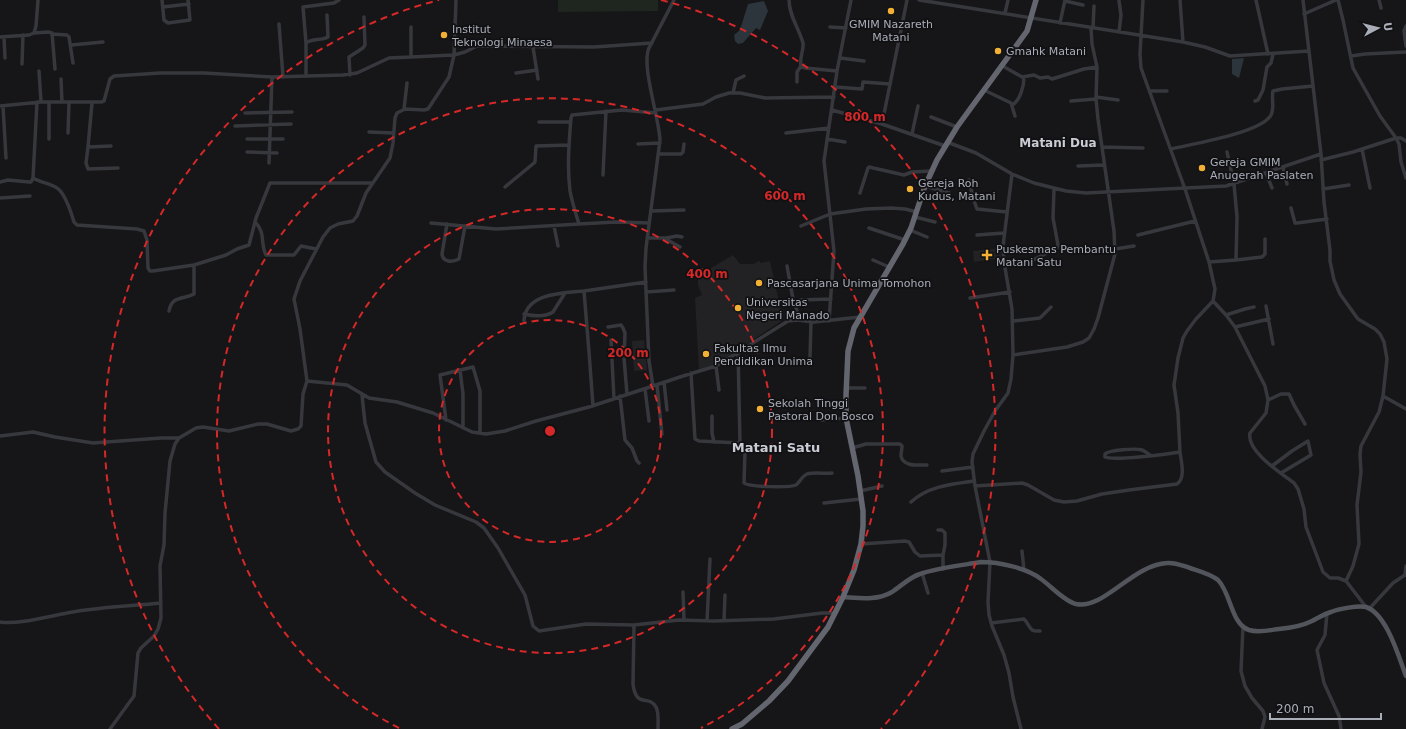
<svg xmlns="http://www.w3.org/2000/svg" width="1406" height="729" font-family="'DejaVu Sans',sans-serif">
<rect width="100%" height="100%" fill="#161618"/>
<path fill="#222225" d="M1000 248 1001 258 974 262 973 251Z
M733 255 740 264H753L759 261 761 263 770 261 783 320 716 364 699 370 695 298 702 295 698 285V279L711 268Z
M644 340 647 370 634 371 632 341Z"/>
<path fill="#1e261f" d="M558 0H658V11L558 12Z"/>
<path fill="#2c353c" d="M764 1 768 11 760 30 756 28 743 43 738 44 735 41 734 35 740 30 748 4Z
M1244 58 1239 78 1232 74V59Z"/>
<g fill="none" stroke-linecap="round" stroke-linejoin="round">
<path stroke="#37383d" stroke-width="3.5" d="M162 0 164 20 168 23 190 20 188 0
M674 0 649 48C641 66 659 117 660 140L646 248 645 267 649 361 653 386 683 376 716 366 788 321 797 320 814 322 860 317
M789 0C789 16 799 28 803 43 804 51 799 58 801 66L805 68 837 71
M919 0 1183 42 1205 47 1230 56 1309 51
M1143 0 1140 54 1141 68 1185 189 1209 262 1215 289 1213 301 1196 319 1187 331 1183 338 1178 358 1174 385 1178 413 1180 452C1168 454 1114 461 1105 457V454C1109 450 1136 448 1142 450 1145 451 1148 454 1150 455
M1180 0 1183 42
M1256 0 1268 54
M1338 0 1343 20 1353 68 1380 116 1396 138 1399 144 1401 162 1406 178
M1379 0 1381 8
M1065 1 1083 5
M1119 1 1121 15 1119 32
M163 7 189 4
M1005 13 1008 0
M1304 14 1336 0
M1060 23 1065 0
M279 24 283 77
M1406 26 1404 31 1406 46
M830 27 846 28
M1093 28 1094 6
M34 33 48 32 52 33 55 69
M52 34 67 35 69 37 73 63
M0 37 29 35 34 33 36 26 38 0
M4 37 5 58
M306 43 303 7 334 3 339 0
M71 45 103 42
M533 47 538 79
M1351 56 1365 54 1406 52
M411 57V27
M840 58 864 61
M22 64 23 35
M1001 65 1022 77 1034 75 1040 78 1048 77 1052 79 1084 69 1097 67
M39 71 41 102
M516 73 537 70
M350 75 349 57 363 48 365 45 364 17
M306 76V43C312 38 321 41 328 37L327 15
M61 79 62 102
M797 82V72L801 66
M835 87 862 89 863 82 890 84
M984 90 1011 103 1015 116
M1150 91H1167
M733 93 736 80 744 76
M1096 97 1118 100
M1071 101 1096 99
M1255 101 1258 100 1263 90 1267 67 1271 63 1273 54
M92 103 88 147 111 146
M1012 105C1020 101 1024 86 1024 77
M0 106 41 102H101L104 101 110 79 114 76 160 73H204L272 77 343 75 357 73 389 58 454 55 465 52 477 46 594 47 652 43
M3 106 6 158
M404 109 407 83
M656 110 703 104 716 97 729 93H740L765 98 834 97
M832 110 882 124 945 146
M245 113 292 112
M931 117 957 127
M539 122H570
M882 124 907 0
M235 126 291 124
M369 132 394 133
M68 133 69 102
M786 133 829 128
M912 134 918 106
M49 139V102
M247 139H283
M827 139 845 142
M947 142 976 153 1012 174 1034 183 1066 191 1086 193 1226 186 1321 154 1303 0
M638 144 660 143
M88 147 86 163 88 169 118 168
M1102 147 1143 148
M1171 149C1191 144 1261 133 1271 115 1275 107 1271 99 1273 91L1282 89 1313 86
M1362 149 1370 188
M247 152 277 153
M659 154H681L683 152 684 144
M1321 154 1324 202 1330 250V261L1334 280 1340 294 1358 319 1375 329 1380 334 1384 342 1387 359 1383 396 1379 412 1361 446 1360 454 1361 472 1357 505 1359 544 1353 566 1346 581
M1321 160 1353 152 1396 138H1401L1406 141
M269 163 272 77
M1078 166 1104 165
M1283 167 1287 184
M1266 173 1272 188
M1012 174 1003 246 1004 262 1012 309 1013 355 1011 379 1008 393 995 411 984 431 973 454 972 462 975 486 990 562 988 602 989 615 992 626 1004 655 1009 673 1013 697 1021 729
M603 175 606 111
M33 178C41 183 50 183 57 188 65 193 71 212 74 222L77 225 137 229 144 231 147 240 148 268 150 271H153L194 265 226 255 237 249 249 245 256 218 270 183H371
M969 180 973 198 977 209 1007 212
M0 182 8 180 29 182H31L33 178 37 102
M925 186 949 193
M505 187 534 163 535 162 536 146 569 145
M1323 189 1349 185
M860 193 868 168 869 167 904 175 912 172 931 171
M0 198 30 196
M1291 208 1295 223H1297L1327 219
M651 211 684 210
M915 217 935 222
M255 222C266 232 260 244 266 255H294L301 246 316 249
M431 223 496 229 579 224C576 214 572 202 570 191 567 167 569 142 571 118L572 115 622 110 656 113
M447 224 442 254C443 263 453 262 459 259L465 226
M579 224 616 222 649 223
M554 226 558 246
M801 226 830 214 866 209 891 208 905 209 917 212
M869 228 905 240
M910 230 927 237
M977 235 1004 233
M1138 235 1195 221
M648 238H666L677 236 682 237
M664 238 680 247
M1115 249 1134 246
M873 260 889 267
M1236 260 1262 257 1265 254V239
M1209 262 1236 260 1237 217 1234 184 1227 152
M787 266 793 299 797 311V320
M1005 266 1033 260 1057 248 1058 245 1053 218 1054 189
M646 292 674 290
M970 298 1010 292
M800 300 831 299
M1213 301 1226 315 1235 327 1265 386 1268 400 1266 413 1250 433C1246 451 1281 473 1294 483L1298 489 1304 509 1306 527 1323 572 1330 578H1338L1346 581 1366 607
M1266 306 1273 344
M169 311C172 295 183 300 194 294V265
M524 314C533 316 546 317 553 312L565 293
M1226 315 1245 309 1254 307
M524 321C525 293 563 293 584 291
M829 321 834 251 824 161 837 71 851 0
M1013 321 1040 318 1051 307
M608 327 621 325 623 328 625 333 624 358 627 394
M1235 327 1269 319
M611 340 614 399
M738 351 740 443 744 447 745 451 744 483C749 487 789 488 796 485 800 482 802 476 807 474 815 472 825 474 832 473
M1013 355 1067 347 1083 342 1089 338 1094 329 1098 318 1115 254 1114 231 1098 119 1096 99 1097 67 1092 44 1091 28
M810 357 811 322
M716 366 719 390
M460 370 463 394V428
M691 373 695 439 699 441 740 443
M307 381 347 385 369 398 397 402 433 413 472 432 486 434 505 431 536 421 589 407 653 386
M664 382 667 410
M657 385 662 434
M846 388H865
M645 389 649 421
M362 395 365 423 376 462 385 472 415 493 435 505 476 522 484 528 498 548 525 595 533 626 539 631 586 624 634 625
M620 396 625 440 632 448 637 461 639 463
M1383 396 1406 409
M1268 400 1281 394H1289L1294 405 1305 424
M593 406 589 352 584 291 646 282
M712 416V433L714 442
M446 420 440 375 473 367 480 391V433
M821 420 846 418
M0 436 33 432 55 437 93 443 161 438H179
M852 448 866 444H900L902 446C902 449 901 453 901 456 903 467 918 465 927 465
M1272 466 1292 451 1308 441 1311 455 1281 473
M942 471 973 467
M975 486 1022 483 1028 485 1054 500 1064 502 1077 501 1102 494 1129 490 1177 484C1186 478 1181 461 1180 452
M860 491 882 486
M911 502C928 486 952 484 974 481
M824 503 861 499
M938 530H942L945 533V545L943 555
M861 544 905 541 909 542 915 552 920 556 943 555V569
M1022 551 1024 570
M1406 566 1405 575H1406
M922 573 928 593
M683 592 684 620
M1369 609 1393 583 1405 575
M1327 613 1325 635 1317 650 1324 683 1339 716 1341 729
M707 621 710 559
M724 621 725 595
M0 622C19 625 53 615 73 612 102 607 132 606 161 603
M991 623 1024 619C1031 626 1028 632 1040 631
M1243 626 1241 671 1245 686 1252 698 1263 711 1265 717 1262 729
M110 729 134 696 138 653 141 648 154 636 158 629 161 618 160 566 164 545 165 513 170 461 175 444 179 438 196 428 203 427 229 431 258 424H267L291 431 298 429 301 426 303 394 307 381 300 329 294 299 300 281 323 237 330 228 338 224 353 221 357 216 366 193 390 158 393 143 395 118 397 113 405 109 424 110 428 109 449 77 454 55 456 0
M658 729C658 722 659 712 656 707 649 694 636 709 633 684L634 625 679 620 715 621 774 619 822 613H836"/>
<path stroke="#53555c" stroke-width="4.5" d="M843 597C859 598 877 601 892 592 901 586 910 577 920 574 936 568 964 565 981 562 999 562 1027 568 1041 579 1051 586 1064 601 1076 604 1104 610 1132 565 1167 563 1175 562 1183 566 1190 568 1199 571 1211 574 1218 580 1231 593 1231 624 1249 630 1259 633 1270 630 1279 629 1290 628 1302 626 1312 621 1318 618 1324 614 1331 612 1338 609 1359 605 1366 607 1387 614 1399 658 1406 676"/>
<path stroke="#63666e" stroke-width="5.5" d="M732 729 742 724 769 701 788 681 828 627 843 597 854 570 861 544 863 526V511L858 476 846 418V395L848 351 854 328 903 244 911 228 925 186 937 160 957 127 1027 31 1036 0"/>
</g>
<g fill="none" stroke="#d62828" stroke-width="2" stroke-dasharray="7 5">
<circle cx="550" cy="431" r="111"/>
<circle cx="550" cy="431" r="222"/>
<path d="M399 728A333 333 0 1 1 701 728"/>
<path d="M219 729A445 445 0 0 1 439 0M661 0A445 445 0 0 1 881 729"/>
</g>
<g fill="#f2b134" stroke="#111113" stroke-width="1.5">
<circle cx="891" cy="11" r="4"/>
<circle cx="444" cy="35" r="4"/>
<circle cx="998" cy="51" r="4"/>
<circle cx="1202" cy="168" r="4"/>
<circle cx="910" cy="189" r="4"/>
<path d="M985 249h4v4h4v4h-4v4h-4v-4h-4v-4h4z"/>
<circle cx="759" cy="283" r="4"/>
<circle cx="738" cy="308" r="4"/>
<circle cx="706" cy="354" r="4"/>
<circle cx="760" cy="409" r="4"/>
</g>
<g text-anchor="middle" stroke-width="3.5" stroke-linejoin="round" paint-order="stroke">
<g font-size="11" fill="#a8adb8" stroke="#111113" text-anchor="start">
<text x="891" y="28" text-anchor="middle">GMIM Nazareth<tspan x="891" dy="13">Matani</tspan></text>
<text x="452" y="33">Institut<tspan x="452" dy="13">Teknologi Minaesa</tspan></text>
<text x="1006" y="55">Gmahk Matani</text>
<text x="1210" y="166">Gereja GMIM<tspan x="1210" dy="13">Anugerah Paslaten</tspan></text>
<text x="918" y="187">Gereja Roh<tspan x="918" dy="13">Kudus, Matani</tspan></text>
<text x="996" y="253">Puskesmas Pembantu<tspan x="996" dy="13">Matani Satu</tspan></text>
<text x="767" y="287">Pascasarjana Unima Tomohon</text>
<text x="746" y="306">Universitas<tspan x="746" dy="13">Negeri Manado</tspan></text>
<text x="714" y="352">Fakultas Ilmu<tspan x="714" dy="13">Pendidikan Unima</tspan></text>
<text x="768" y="407">Sekolah Tinggi<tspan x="768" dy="13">Pastoral Don Bosco</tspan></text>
</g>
<g font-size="12" font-weight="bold" fill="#c9ccd4" stroke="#111113">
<text x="1058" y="147">Matani Dua</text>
</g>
<g font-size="13" font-weight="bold" fill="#c9ccd4" stroke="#111113">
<text x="776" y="452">Matani Satu</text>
</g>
</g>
<circle cx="550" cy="431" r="6" fill="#d62828" stroke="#111113" stroke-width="2"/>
<g font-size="12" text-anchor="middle" font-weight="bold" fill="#d62828" stroke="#111113" stroke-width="3.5" stroke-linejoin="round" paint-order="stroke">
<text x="865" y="121">800 m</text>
<text x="785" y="200">600 m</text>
<text x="707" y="278">400 m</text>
<text x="628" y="357">200 m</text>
</g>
<g transform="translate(1378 28) rotate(83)" stroke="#111113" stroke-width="3" paint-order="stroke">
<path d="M0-3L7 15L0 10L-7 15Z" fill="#a8adb8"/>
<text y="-6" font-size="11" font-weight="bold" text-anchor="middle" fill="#a8adb8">U</text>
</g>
<path d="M1270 713v6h111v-6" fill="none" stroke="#a8adb8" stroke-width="2"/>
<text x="1276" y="713" font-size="12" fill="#a8adb8" stroke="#111113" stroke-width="3" paint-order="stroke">200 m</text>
</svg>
